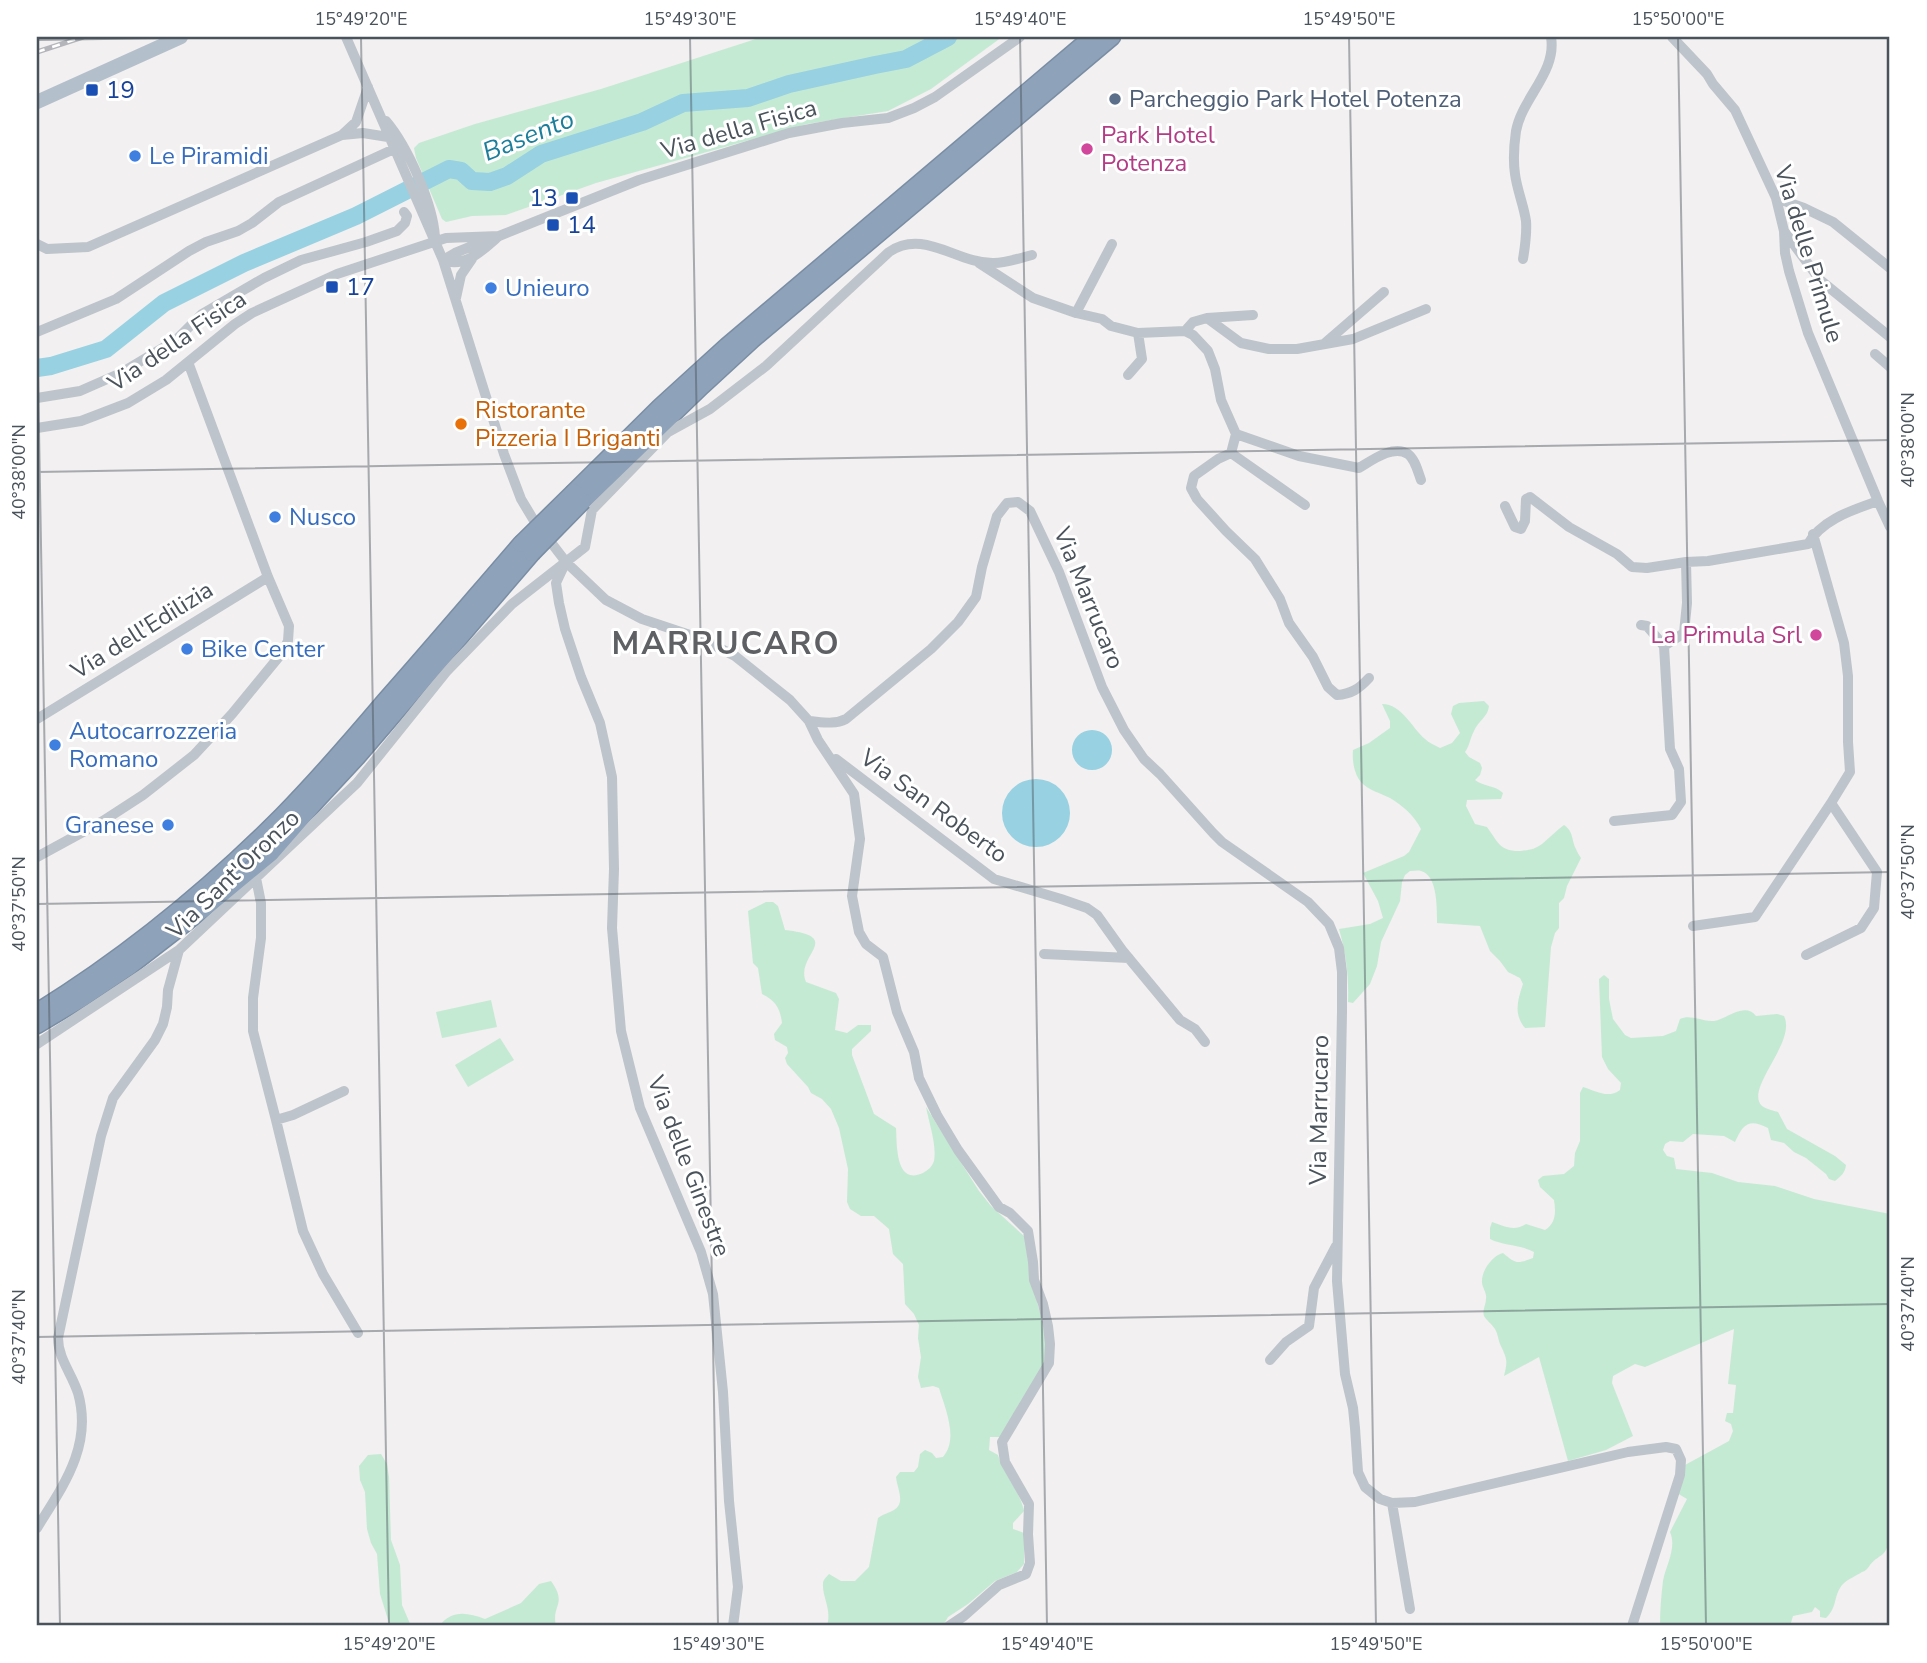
<svg xmlns="http://www.w3.org/2000/svg" width="1927" height="1663" font-family="'Nunito Sans',sans-serif">
<rect width="100%" height="100%" fill="#f2f0f0"/>
<path fill="#c4ead4" d="M762 37H1002L931 89 888 111 807 124 596 183 506 215 472 216 446 222 442 219 416 158 414 148 419 143 475 124 601 89Z
M1484 701 1489 706C1488 717 1478 721 1474 731 1470 738 1470 745 1465 752L1469 757 1480 763 1482 768 1480 775 1475 780C1484 787 1495 785 1503 793L1501 799 1467 800 1466 806 1475 824 1487 827C1498 842 1500 852 1521 851 1530 850 1535 849 1542 844 1550 837 1556 831 1564 825 1574 832 1571 839 1576 849 1577 852 1579 855 1581 858L1567 886 1564 898 1559 903V928L1555 933 1551 947 1545 1027 1525 1028C1513 1014 1518 999 1523 984L1520 978 1508 972 1500 961 1490 951 1480 926 1437 923C1437 910 1438 875 1421 871 1418 870 1414 871 1410 871L1405 875 1402 882 1400 901 1381 942 1377 966 1370 984 1353 1003 1348 1002C1349 977 1346 953 1339 929L1370 924 1383 918 1378 901 1363 873 1404 856 1409 852 1421 829C1414 815 1403 806 1390 798 1380 793 1368 790 1361 782 1354 774 1352 760 1353 750L1369 743 1390 728V721L1382 704C1402 704 1412 728 1425 739 1429 743 1435 745 1440 748L1452 743 1460 733 1451 714 1453 706 1459 703Z
M766 902H773L778 906 785 930C846 937 794 955 806 982L836 993 839 999 835 1030 847 1033 858 1025H871V1031L852 1049V1055L874 1114 896 1128C897 1144 895 1186 923 1173 928 1170 932 1167 934 1161 937 1145 929 1123 926 1107L979 1191 991 1206 1025 1237 1030 1275 1044 1328 1046 1348 1044 1364 1002 1437H990L989 1450 998 1455C1004 1475 1020 1491 1024 1511L1013 1523V1529L1024 1533V1564L1017 1572 995 1581 968 1604 948 1617 943 1626H827C832 1609 822 1597 823 1584 823 1579 826 1578 829 1574L841 1581H855L869 1567 878 1518C883 1514 889 1513 894 1510 906 1503 897 1488 896 1477L900 1472H914L918 1467 920 1454 925 1450 932 1453 936 1458 943 1457C959 1439 945 1408 939 1388L933 1386 921 1388 918 1377 921 1357 918 1338 919 1325 914 1314 905 1304 903 1264 893 1254 889 1229 874 1216H861L850 1209 847 1202 848 1169 839 1128 831 1109 822 1099 811 1093 808 1087 787 1064 785 1058 788 1053 787 1047 775 1040 774 1034 782 1023C780 1008 776 1001 762 994L758 968 753 963 748 911Z
M1604 975 1609 979V999L1613 1019 1625 1035 1631 1038 1663 1036 1676 1031 1680 1019C1691 1014 1702 1022 1714 1021 1729 1018 1745 1002 1756 1016L1777 1014 1784 1016C1797 1042 1744 1089 1762 1106 1766 1109 1772 1110 1778 1112L1787 1129 1835 1156 1846 1165C1845 1173 1841 1176 1835 1181L1829 1179 1826 1174 1806 1158 1794 1152 1784 1143 1771 1140 1768 1128C1749 1118 1743 1124 1735 1142L1724 1136 1693 1134 1683 1142 1670 1141 1665 1144 1663 1150 1667 1156 1674 1158 1676 1169 1712 1173 1738 1182 1775 1186 1814 1199 1890 1214V1539C1884 1560 1881 1552 1870 1565 1868 1568 1866 1571 1862 1572 1856 1576 1848 1579 1843 1584 1833 1595 1838 1607 1826 1618L1820 1617V1611L1815 1607 1812 1612 1793 1616 1790 1626H1660C1660 1611 1661 1597 1663 1581 1666 1565 1677 1548 1670 1532L1687 1499 1677 1493 1685 1465 1729 1441 1733 1431 1731 1424 1725 1421 1727 1413H1733L1736 1385 1728 1384 1734 1329 1645 1367 1635 1364 1613 1376 1612 1383 1633 1436 1606 1450 1568 1461 1539 1357 1504 1376C1508 1360 1507 1359 1500 1344 1498 1339 1498 1334 1495 1329 1492 1324 1486 1320 1484 1316 1482 1310 1486 1305 1486 1299 1487 1293 1483 1289 1482 1283 1481 1271 1492 1256 1503 1253 1516 1264 1517 1264 1533 1258L1534 1252C1519 1244 1504 1246 1490 1239V1228L1492 1222C1504 1226 1514 1232 1526 1224L1545 1230C1556 1223 1556 1212 1554 1200L1540 1187 1538 1180 1543 1176 1564 1174 1574 1166 1575 1153 1580 1141V1093L1583 1087C1596 1091 1608 1099 1620 1090L1621 1083 1608 1069 1602 1057 1599 979Z
M491 1000 497 1027 442 1038 436 1012Z
M500 1038 514 1060 468 1087 455 1065Z
M381 1454 387 1464 389 1477 391 1540 400 1565 402 1605 411 1626H390L380 1594 377 1554 371 1543 367 1529 365 1492 360 1480 359 1466 368 1455Z
M551 1581C568 1605 551 1604 556 1626H439C452 1610 466 1612 485 1619L521 1603 539 1584Z"/>
<path fill="#97d1e2" d="M1072 750a20 20 0 1 1 40 0a20 20 0 1 1-40 0Z
M1002 813a34 34 0 1 1 68 0a34 34 0 1 1-68 0Z"/>
<g fill="none" stroke-linecap="round" stroke-linejoin="round">
<path stroke="#97d1e2" stroke-width="18" d="M37 368 51 366 106 349 164 303 244 263 356 216 449 169 461 171 472 181 490 182 507 176 541 154 642 122 683 103 748 98 789 84 875 65 906 59 948 37"/>
<defs>
<path id="highway" d="M574 492 660 407 727 346 1092 37
M583 501 702 386 752 340 1112 37
M37 1012C126 957 208 890 282 816 318 779 352 740 385 701 431 649 476 596 521 544
M37 1025 81 999 130 966 201 911 271 853 317 800 357 757 532 553"/>
</defs>
<use href="#highway" stroke="#798da5" stroke-width="19"/>
<path stroke="#bec4cb" stroke-width="10" d="M346 37 443 260 504 454 521 499 533 519 566 562 606 600 642 619 702 639 735 656 790 700 809 721 818 740 854 794 860 839 852 896 859 932 866 944 883 957 897 1012 914 1052 919 1078 937 1115 958 1150 999 1207 1010 1213 1028 1231 1033 1262 1034 1280 1043 1304 1048 1326 1050 1344 1049 1363 1002 1442 1005 1462 1029 1504 1028 1534 1030 1563 1026 1574 999 1585 964 1616 949 1626
M1672 37 1707 74 1713 84 1735 110 1776 198 1784 231 1785 253 1789 271 1808 333 1878 501 1890 527
M386 121C408 147 433 204 435 237
M342 135 356 122 368 87
M1776 198 1804 208 1833 222 1890 268
M1784 231 1820 280 1890 337
M37 244 47 249 88 247 342 135 363 133 388 137
M1523 259C1525 247 1527 234 1526 221 1524 206 1517 190 1515 174 1513 160 1514 145 1516 131 1522 98 1557 72 1551 37
M443 260C465 269 484 249 499 236
M443 260 455 253 487 240
M979 263 1033 298 1076 313 1102 319 1111 326 1138 333 1185 331 1193 335 1208 351 1215 369 1221 400 1236 434 1231 453 1218 459 1194 476 1191 488 1197 499 1226 531 1255 559 1280 599 1289 623 1313 657 1328 687 1337 695C1351 694 1359 689 1369 678
M456 298 461 275 472 259
M1076 313 1112 244
M1207 318 1241 343 1269 349H1297L1353 339 1426 309
M1185 331 1193 322 1207 318 1253 315
M37 332 116 299 189 251 206 242 238 231 252 223 279 202 394 149
M1325 343 1384 292
M1875 354 1890 367
M1128 375 1142 359 1138 333
M37 398 80 391 121 373 176 340 202 314 264 278 301 260 366 242 397 231 405 223 407 216 404 212
M37 428 81 421 128 403 166 380 235 324 252 313 337 274 446 238 499 236 639 180 789 133 842 123 888 118 914 108 935 97 1020 37
M1236 434 1299 456 1359 468C1371 461 1393 444 1408 454 1415 459 1418 472 1421 480
M1231 453 1305 505
M1505 506 1515 527 1521 529 1525 521 1526 499 1530 497 1569 527 1617 554 1632 567 1647 568 1686 562 1708 561 1808 544C1822 519 1853 510 1878 501
M563 568 556 583 559 603 565 629 581 677 600 723 612 777 614 869 612 928 621 1031 640 1108 701 1252 713 1294 723 1392 729 1501 738 1587 733 1626
M1641 625 1647 626 1664 646 1684 633 1687 603 1686 562
M37 719 268 577
M809 721C822 722 834 725 846 719L931 649 958 622 976 597 982 567 997 516 1007 503 1018 502 1030 511 1059 572 1102 687 1124 730 1144 759 1160 774 1213 833 1222 842 1308 902 1329 924 1339 948 1342 972V1012L1337 1281 1345 1374 1353 1408 1355 1428 1358 1472 1365 1487 1380 1499 1392 1503 1415 1502 1628 1452 1666 1447 1676 1449 1681 1460 1680 1475 1632 1626
M836 759 994 879 1061 899 1087 908 1097 915 1122 950 1180 1020 1195 1029 1205 1042
M1614 821 1672 815 1681 802 1679 769 1670 749 1664 646
M37 857 103 821 143 795 194 755 232 714 282 653 288 641 289 626 268 577 188 362
M256 878 261 903V938L253 998V1031L276 1120 293 1115 344 1091
M1693 926 1755 917 1831 803
M1044 954 1129 958
M1806 955 1861 928 1874 908 1877 872 1831 803 1850 772 1848 742V676L1844 643 1813 534
M37 1044 179 950
M276 1120 303 1231 323 1274 358 1333
M1270 1360 1286 1342 1309 1326 1314 1288 1336 1246
M1392 1503 1410 1609
M37 1528C63 1486 93 1446 78 1393 72 1374 58 1358 58 1338L101 1136 113 1098 155 1040 163 1024 167 1007 168 990 179 950 357 783 446 672 512 604 585 547 592 510 668 432 710 409 766 366 889 252C924 228 957 264 994 263 1006 263 1020 258 1032 255"/>
<path stroke="#b3bfcb" stroke-width="14" d="M37 102 181 37"/>
<use href="#highway" stroke="#8ea2b9" stroke-width="16"/>
<defs>
<path id="rail" d="M37 52 83 37"/>
</defs>
<use href="#rail" stroke="#b3b5ba" stroke-width="5"/>
<use href="#rail" stroke="#fff" stroke-width="2.5" stroke-dasharray="8" stroke-linecap="butt"/>
<defs>
<path id="highway-bridge" d="M521 544 574 492
M532 553 583 501"/>
</defs>
<use href="#highway-bridge" stroke="#798da5" stroke-width="19" stroke-linecap="butt"/>
<use href="#highway-bridge" stroke="#8ea2b9" stroke-width="16"/>
</g>
<path fill="none" stroke="#4a535b" stroke-width="2" stroke-opacity="0.45" d="M361 37 389 1626M690 37 718 1626M1020 37 1047 1626M1349 37 1376 1626M1678 37 1706 1626M37 40 237 37M37 317 60 1626M37 472 1890 440M37 904 1890 872M37 1337 1890 1304"/>
<g fill="#1a4fb4" stroke="#fff" stroke-width="2.5">
<rect x="85" y="83" width="14" height="14" rx="3.5"/>
<rect x="565" y="191" width="14" height="14" rx="3.5"/>
<rect x="546" y="218" width="14" height="14" rx="3.5"/>
<rect x="325" y="280" width="14" height="14" rx="3.5"/>
</g>
<circle fill="#5c6f8a" stroke="#fff" stroke-width="2.5" cx="1115" cy="99" r="7"/>
<g fill="#d1479c" stroke="#fff" stroke-width="2.5">
<circle cx="1087" cy="149" r="7"/>
<circle cx="1816" cy="635" r="7"/>
</g>
<g fill="#3f7fe0" stroke="#fff" stroke-width="2.5">
<circle cx="135" cy="156" r="7"/>
<circle cx="491" cy="288" r="7"/>
<circle cx="275" cy="517" r="7"/>
<circle cx="187" cy="649" r="7"/>
<circle cx="55" cy="745" r="7"/>
<circle cx="168" cy="825" r="7"/>
</g>
<circle fill="#e8710a" stroke="#fff" stroke-width="2.5" cx="461" cy="424" r="7"/>
<g text-anchor="middle" stroke-width="6" stroke-linejoin="round" paint-order="stroke">
<g font-size="24" fill="#164399" stroke="#fff" text-anchor="start">
<text x="106" y="98">19</text>
<text x="558" y="206" text-anchor="end">13</text>
<text x="567" y="233">14</text>
<text x="346" y="295">17</text>
</g>
<g font-size="24" fill="#4e5e75" stroke="#fff" text-anchor="start">
<text x="1129" y="107">Parcheggio Park Hotel Potenza</text>
</g>
<g font-size="24" fill="#4a535b" stroke="#fff">
<text transform="translate(739 129) rotate(-16)" y="8">Via della Fisica</text>
<text transform="translate(1809 254) rotate(73)" y="8">Via delle Primule</text>
<text transform="translate(177 341) rotate(-34)" y="8">Via della Fisica</text>
<text transform="translate(1089 598) rotate(68)" y="8">Via Marrucaro</text>
<text transform="translate(142 630) rotate(-32)" y="8">Via dell'Edilizia</text>
<text transform="translate(934 806) rotate(36)" y="8">Via San Roberto</text>
<text transform="translate(233 874) rotate(-44)" y="8">Via Sant'Oronzo</text>
<text transform="translate(1319 1110) rotate(-89)" y="8">Via Marrucaro</text>
<text transform="translate(689 1166) rotate(69)" y="8">Via delle Ginestre</text>
</g>
<g font-size="24" fill="#b23c85" stroke="#fff" text-anchor="start">
<text x="1101" y="143">Park Hotel<tspan x="1101" dy="28">Potenza</tspan></text>
<text x="1802" y="643" text-anchor="end">La Primula Srl</text>
</g>
<g font-size="24" fill="#366cbe" stroke="#fff" text-anchor="start">
<text x="149" y="164">Le Piramidi</text>
<text x="505" y="296">Unieuro</text>
<text x="289" y="525">Nusco</text>
<text x="201" y="657">Bike Center</text>
<text x="69" y="739">Autocarrozzeria<tspan x="69" dy="28">Romano</tspan></text>
<text x="154" y="833" text-anchor="end">Granese</text>
</g>
<g font-size="24" fill="#c56008" stroke="#fff" text-anchor="start">
<text x="475" y="418">Ristorante<tspan x="475" dy="28">Pizzeria I Briganti</tspan></text>
</g>
<g font-size="26" font-style="italic" fill="#1d7e9b" stroke="#fff">
<text transform="translate(528 135) rotate(-22)" y="9">Basento</text>
</g>
<g font-size="32" font-weight="bold" letter-spacing="2" fill="#5e6064" stroke="#fff">
<text x="726" y="654">MARRUCARO</text>
</g>
</g>
<rect width="1927" height="1663" fill="none" stroke="#ffffff" stroke-width="77"/>
<rect x="38" y="38" width="1850" height="1586" fill="none" stroke="#4a535b" stroke-width="2.5"/>
<g font-size="18" text-anchor="middle" fill="#4a535b">
<text x="361" y="25">15°49'20"E</text>
<text x="690" y="25">15°49'30"E</text>
<text x="1020" y="25">15°49'40"E</text>
<text x="1349" y="25">15°49'50"E</text>
<text x="1678" y="25">15°50'00"E</text>
<text transform="translate(1908 440) rotate(-90)" y="6">40°38'00"N</text>
<text transform="translate(19 472) rotate(-90)" y="6">40°38'00"N</text>
<text transform="translate(1908 872) rotate(-90)" y="6">40°37'50"N</text>
<text transform="translate(19 904) rotate(-90)" y="6">40°37'50"N</text>
<text transform="translate(1908 1304) rotate(-90)" y="6">40°37'40"N</text>
<text transform="translate(19 1337) rotate(-90)" y="6">40°37'40"N</text>
<text x="389" y="1650">15°49'20"E</text>
<text x="718" y="1650">15°49'30"E</text>
<text x="1047" y="1650">15°49'40"E</text>
<text x="1376" y="1650">15°49'50"E</text>
<text x="1706" y="1650">15°50'00"E</text>
</g>
</svg>
